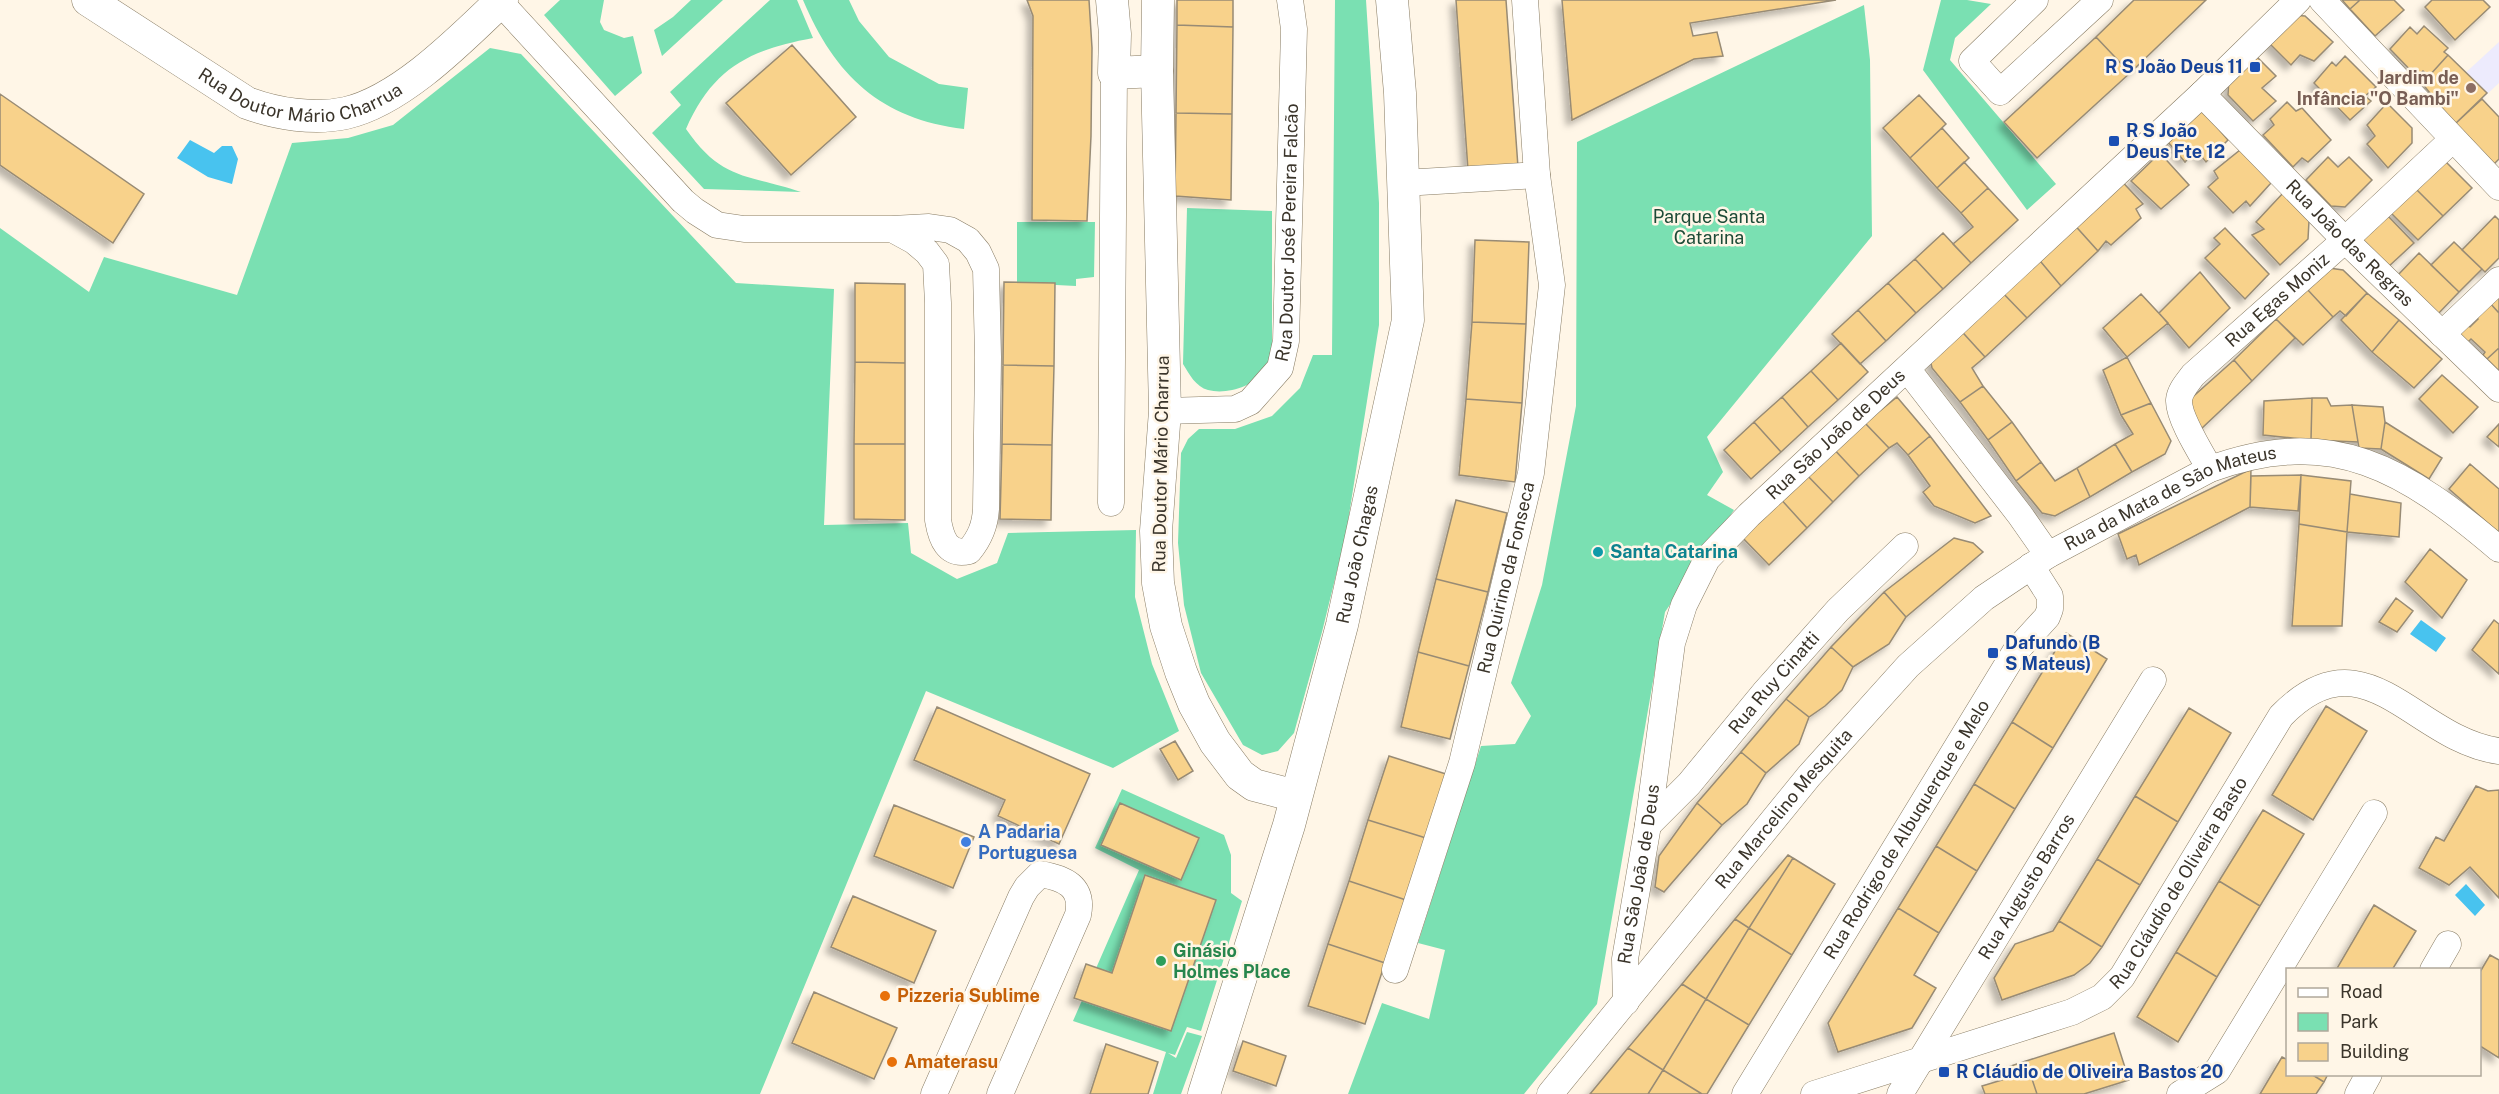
<svg xmlns="http://www.w3.org/2000/svg" width="2499" height="1094" font-family="'Public Sans',sans-serif">
<defs>
<filter id="shadow"><feDropShadow dx="-5.5" dy="5.5" stdDeviation="3" flood-color="#0004"/></filter>
</defs>
<rect width="100%" height="100%" fill="#fff6e7"/>
<path fill="#edebfd" d="M2499 42V83L2455 124 2436 100Z"/>
<path fill="#7ae0b2" d="M560 0H604L600 22 604 30 624 38 633 36 642 73 615 96 544 15Z
M691 0H723L662 56 654 30 673 17Z
M770 0H797L813 38C749 50 713 68 686 129 722 181 747 174 801 192L704 189 652 133 681 105 670 92Z
M803 0H849L859 21 889 57 939 84 968 88 964 129C881 119 835 76 803 0Z
M1335 0H1366L1379 203V325L1346 534 1322 632 1294 733 1278 751 1262 755 1243 745 1201 673 1184 605 1178 543 1181 453 1188 439 1199 429H1235L1272 416 1300 388 1313 355H1332Z
M1941 0H1967L1991 4 1955 38 1950 60 2056 184 2027 210 1923 70Z
M1864 5 1870 60 1872 236 1707 437 1723 472 1707 495 1734 510 1665 612 1597 1004 1524 1094H1348L1382 1003 1429 1019 1445 950 1418 943 1481 746 1515 744 1531 716 1511 683 1542 585 1576 406 1577 142Z
M490 48 521 54 736 283 834 289 824 525 908 523 911 553 957 579 997 563 1008 533 1136 530 1135 597 1152 664 1179 731 1113 768 926 691 760 1094H0V228L89 292 104 257 237 295 292 143 348 138 393 125Z
M1187 208 1272 211V354C1270 360 1268 367 1264 372 1253 386 1227 395 1208 390 1196 387 1189 374 1183 364Z
M1017 222H1095L1094 277 1076 279V286L1017 283Z
M1122 789 1224 835 1231 855V893L1242 901 1201 1031 1187 1027 1175 1055 1168 1053 1176 1058 1187 1032 1202 1036 1181 1094H1153L1166 1052 1073 1021 1139 870 1095 848Z"/>
<path fill="#48c3ef" d="M190 140 214 153 222 146H232L238 159 232 184 208 177 177 158Z
M2421 620 2446 638 2436 652 2410 634Z
M2466 884 2485 905 2475 916 2455 895Z"/>
<path fill="#f8d28b" stroke="#988b74" stroke-width="1.5" filter="url(#shadow)" d="M1027 0H1089L1092 48 1091 136 1087 221 1032 220 1033 16Z
M1177 0H1233V27L1177 25Z
M1456 0H1506L1518 167 1468 170Z
M1562 0H1836L1690 23 1693 36 1717 32 1723 56 1694 59 1572 120Z
M2134 0H2206L2130 73 2096 37Z
M2342 0H2360L2350 9Z
M2360 0H2394L2404 10 2375 36 2350 9Z
M2432 0H2483L2490 7 2455 40 2425 7Z
M2291 15 2305 16 2333 42 2314 61 2300 55 2291 65 2267 41Z
M1177 25 1233 27 1232 114 1176 113Z
M2424 26 2448 48 2444 52 2448 55 2429 76 2423 71 2417 77 2390 49 2410 27 2417 34Z
M2096 37 2130 73 2037 158 2004 122Z
M792 45 856 117 791 175 726 103Z
M2255 55 2276 76 2262 88 2276 101 2253 121 2228 95 2229 78Z
M2448 55 2487 93 2455 124 2417 77 2423 71 2429 76Z
M2345 56 2376 87 2365 96 2371 101 2350 120 2314 83 2332 62 2336 66Z
M0 94 144 194 113 243 0 165Z
M1919 95 1946 124 1910 158 1883 128Z
M2482 99 2499 117V159L2491 167 2455 124Z
M2287 102 2296 111 2302 108 2331 140 2308 162 2302 158 2293 167 2263 135 2274 125 2270 119Z
M2387 103 2412 128V143L2388 168 2367 144 2375 136 2367 125Z
M2203 111 2228 140 2206 162 2196 150 2185 162 2162 135 2188 113Z
M1176 113 1232 114 1231 200 1175 196Z
M1942 128 1969 158 1937 188 1910 158Z
M2240 150 2271 183 2250 206 2246 201 2233 213 2208 187 2218 178 2214 171Z
M2160 153 2189 185 2161 209 2131 181Z
M2328 157 2338 167 2349 157 2372 180 2345 207 2331 206 2306 180Z
M2445 161 2472 188 2443 216 2416 189Z
M1964 162 1988 188 1961 213 1937 188Z
M2116 175 2143 204 2136 209 2141 218 2111 245 2106 241 2098 251 2071 221Z
M1988 188 2018 220 1971 263 1953 244 1973 227 1961 213Z
M2416 189 2443 216 2418 240 2391 213Z
M2283 193 2309 221 2308 239 2280 265 2252 235 2264 229 2256 222Z
M2388 216 2414 243 2387 268 2361 241Z
M2495 216 2499 220V258L2485 272 2462 250Z
M2071 221 2098 251 2061 286 2036 256Z
M2225 228 2269 274 2245 299 2205 258 2220 244 2214 238Z
M1943 233 1971 263 1943 289 1915 259Z
M1475 240 1529 242 1526 324 1472 322Z
M2454 242 2482 269 2459 292 2431 265Z
M2419 253 2459 292 2437 315 2397 276Z
M2036 256 2061 286 2027 318 1999 289Z
M1915 259 1943 289 1916 313 1888 283Z
M2329 268 2343 270 2367 293 2346 316 2340 311 2333 317 2307 289Z
M2200 272 2230 308 2189 348 2159 313Z
M1004 282 1055 283 1054 366 1003 365Z
M855 283 905 284V363L855 362Z
M1888 283 1916 313 1886 341 1858 310Z
M1999 289 2027 318 1985 357 1955 324Z
M2307 289 2333 317 2303 345 2276 319Z
M2499 292V313L2489 302Z
M2367 293 2399 320 2372 352 2341 320Z
M2141 294 2168 323 2127 357 2103 328Z
M2489 302 2499 313V348L2487 359 2483 355 2485 352 2471 339 2468 342 2456 330 2465 321 2470 327 2478 319 2475 316Z
M1858 310 1886 341 1860 364 1832 334Z
M2276 319 2295 338 2252 381 2234 360Z
M2399 320 2442 359 2414 388 2372 352Z
M1472 322 1526 324 1522 403 1466 399Z
M1955 324 1985 357 1972 368 1983 386 1960 402 1932 368 1928 350Z
M1841 343 1868 372 1838 400 1811 371Z
M2499 348V371L2487 359Z
M2127 357 2151 403 2121 415 2103 370Z
M2234 360 2252 381 2201 429 2187 402Z
M855 362 905 363V444H854Z
M1003 365 1054 366 1052 445 1002 444Z
M1811 371 1838 400 1808 427 1782 397Z
M2442 375 2478 407 2453 433 2419 399Z
M1983 386 2012 422 1988 440 1960 402Z
M1782 397 1808 427 1781 452 1754 422Z
M1897 397 1930 436 1908 455 1897 443 1889 448 1865 423Z
M2312 398 2311 440 2263 435 2264 401Z
M2312 398H2327L2331 406 2352 405 2358 442 2311 440Z
M1466 399 1522 403 1515 482 1459 475Z
M2151 403 2171 441 2165 454 2132 472 2115 444 2133 434 2121 415Z
M2352 405 2383 407 2385 422 2381 449 2359 448Z
M1754 422 1781 452 1751 479 1724 450Z
M2012 422 2041 462 2016 481 1988 440Z
M2385 422 2442 458 2429 479 2381 449Z
M1865 423 1889 448 1859 476 1832 447Z
M2499 424V447L2487 437Z
M1930 436 1991 516 1975 523 1934 506 1923 492 1930 486 1908 455Z
M854 444H905V520L854 519Z
M1002 444 1052 445 1051 520 1000 519Z
M2115 444 2132 472 2090 497 2077 468Z
M1832 447 1859 476 1833 502 1804 472Z
M2041 462 2055 481 2077 468 2090 497 2055 516 2042 513 2016 481Z
M2470 464 2499 489V533L2449 489Z
M2251 469 2250 507 2139 565 2136 555 2127 559 2118 534Z
M1804 472 1833 502 1807 528 1778 496Z
M2301 475 2298 511 2250 507 2251 476Z
M2301 475 2351 481 2347 532 2299 524Z
M2350 494 2401 503 2399 537 2347 532Z
M1778 496 1807 528 1769 565 1738 533Z
M1456 500 1507 513 1488 592 1436 579Z
M2299 524 2347 532 2342 626H2292Z
M1954 538 1973 543 1983 552 1906 617 1884 592Z
M2430 549 2467 580 2442 618 2405 582Z
M1436 579 1488 592 1469 666 1418 652Z
M1884 592 1906 617 1889 644 1853 667 1831 647Z
M2396 598 2413 611 2397 632 2379 622Z
M2494 620 2499 624V674L2472 650Z
M2066 633 2107 659 2053 748 2012 722Z
M1831 647 1853 667 1842 690 1825 706 1809 717 1786 699Z
M1418 652 1469 666 1450 739 1401 727Z
M1786 699 1809 717 1799 744 1766 773 1741 752Z
M2326 706 2367 731 2313 820 2272 795Z
M937 707 1090 774 1059 844 998 816 1005 800 914 760Z
M2189 708 2231 733 2178 822 2135 796Z
M2012 722 2053 748 2015 809 1974 784Z
M1175 741 1193 771 1178 780 1160 749Z
M1741 752 1766 773 1747 804 1722 825 1697 803Z
M1389 756 1446 774 1426 838 1368 820Z
M1974 784 2015 809 1977 871 1936 846Z
M2476 786 2488 791 2499 790V898L2470 867 2449 885 2419 868 2436 837 2444 841Z
M2135 796 2178 822 2140 885 2097 859Z
M1120 803 1199 838 1181 880 1101 845Z
M1697 803 1722 825 1664 892 1655 887 1659 856Z
M894 805 974 837 953 888 874 856Z
M2263 810 2304 834 2260 906 2219 881Z
M1368 820 1426 838 1406 900 1349 881Z
M1936 846 1977 871 1939 933 1898 908Z
M1788 855 1793 858 1749 928 1735 919Z
M1793 858 1835 884 1792 955 1749 928Z
M2097 859 2140 885 2102 947 2059 921Z
M1145 875 1216 900 1171 1031 1074 998 1086 964 1112 973Z
M1349 881 1406 900 1385 963 1328 944Z
M2219 881 2260 906 2217 977 2176 952Z
M853 896 936 931 914 983 831 947Z
M2374 905 2416 931 2392 970H2336Z
M1898 908 1939 933 1914 975 1936 988 1912 1028 1838 1052 1828 1023Z
M1735 919 1749 928 1706 999 1682 984Z
M2059 921 2102 947 2090 963 2074 975 2002 1000 1994 978 2015 944 2053 931Z
M1749 928 1792 955 1749 1025 1706 999Z
M1328 944 1385 963 1365 1024 1308 1006Z
M2176 952 2217 977 2178 1042 2137 1017Z
M2490 955 2499 960V1058L2480 1046V972Z
M1682 984 1706 999 1663 1070 1628 1048Z
M814 992 897 1028 874 1079 792 1043Z
M1706 999 1749 1025 1707 1094H1702L1663 1070Z
M2114 1033 2129 1080 2084 1094H2037L2026 1061Z
M1243 1041 1286 1056 1276 1086 1233 1071Z
M1106 1044 1158 1062 1148 1094H1090Z
M1628 1048 1663 1070 1648 1094H1590Z
M2282 1057 2288 1060V1074H2311L2324 1082 2316 1094H2260Z
M2026 1061 2037 1094H1985L1982 1086 2002 1080 1999 1070Z
M1663 1070 1702 1094H1648Z
M2311 1074H2328L2324 1082Z"/>
<g fill="none" stroke-linecap="round" stroke-linejoin="round">
<defs>
<g id="minor">
<path d="M2035 0 1972 61 2000 92 2100 0"/>
<path d="M2322 0 2499 187"/>
<path d="M500 2 683 201 695 211 717 225 744 229H892L914 241 927 252 936 264 938 303V520C941 538 947 556 969 551 980 538 985 526 986 509L988 357 986 269 978 252 968 240 950 230 929 227 892 229"/>
<path id="s1" d="M2202 94 2345 240 2499 389"/>
<path d="M1403 183 1537 175 1525 0"/>
<path d="M2442 334 2499 280"/>
<path d="M1908 370 2020 515 2048 555"/>
<path id="s2" d="M1165 411 1235 409 1250 402 1280 368 1286 341 1294 29 1290 0"/>
<path id="s3" d="M2210 469C2201 453 2178 417 2179 400 2180 390 2188 382 2193 375L2345 240 2453 139"/>
<path d="M1111 503 1114 73"/>
<path id="s4" d="M1648 825 1689 784 1764 693 1838 610 1905 546"/>
<path id="s5" d="M1395 970 1462 763 1531 473 1552 285 1537 175"/>
<path d="M2433 970 2448 944"/>
<path id="s6" d="M1626 1002 1625 959 1648 825 1672 643 1684 605 1707 559 1749 515 2202 94 2298 0"/>
<path d="M934 1094 1021 897 1027 887 1040 874C1064 878 1084 886 1078 915L1000 1094"/>
<path id="s7" d="M1550 1094 1809 776 1908 666 1984 598 2048 555 2210 469C2333 424 2406 470 2499 549"/>
<path id="s8" d="M1745 1094 2015 652 2047 617 2050 609V596L2031 566"/>
<path id="s9" d="M1814 1094 2072 1012 2102 997 2122 977 2281 716C2365 629 2414 740 2499 751"/>
<path id="s10" d="M1900 1094 2153 680"/>
<path d="M2180 1094 2217 1071 2374 813"/>
<path d="M2358 1094 2369 1074"/>
</g>
<g id="tertiary">
<path id="s11" d="M88 0 247 103C277 114 314 120 346 113 402 100 461 39 502 0"/>
<path d="M1112 0 1115 34 1114 73 1157 71"/>
<path d="M1158 0 1157 71 1165 411 1156 531 1158 583 1166 626 1181 672 1194 704 1215 742 1240 775 1254 785 1296 796"/>
<path id="s12" d="M1204 1094 1289 825 1342 625 1408 320 1400 93 1392 0"/>
</g>
</defs>
<use href="#minor" stroke="#877b63" stroke-width="27"/>
<use href="#tertiary" stroke="#877b63" stroke-width="33"/>
<use href="#minor" stroke="#fff" stroke-width="26"/>
<use href="#tertiary" stroke="#fff" stroke-width="32"/>
</g>
<g fill="#1a4fb4" stroke="#fff6e7" stroke-width="2">
<rect x="2249" y="61" width="12" height="12" rx="3"/>
<rect x="2108" y="135" width="12" height="12" rx="3"/>
<rect x="1987" y="647" width="12" height="12" rx="3"/>
<rect x="1938" y="1066" width="12" height="12" rx="3"/>
</g>
<circle fill="#8d6e63" stroke="#fff6e7" stroke-width="2" cx="2471" cy="88" r="6"/>
<circle fill="#0f9aa8" stroke="#fff6e7" stroke-width="2" cx="1598" cy="552" r="6"/>
<circle fill="#3f7fe0" stroke="#fff6e7" stroke-width="2" cx="966" cy="842" r="6"/>
<circle fill="#2e9e5b" stroke="#fff6e7" stroke-width="2" cx="1161" cy="961" r="6"/>
<g fill="#e8710a" stroke="#fff6e7" stroke-width="2">
<circle cx="885" cy="996" r="6"/>
<circle cx="892" cy="1062" r="6"/>
</g>
<g text-anchor="middle" stroke-width="5" stroke-linejoin="round" paint-order="stroke">
<g font-size="18" font-weight="bold" fill="#164399" stroke="#fff6e7" text-anchor="start">
<text x="2243" y="73" text-anchor="end">R S João Deus 11</text>
<text x="2126" y="137">R S João<tspan x="2126" dy="21">Deus Fte 12</tspan></text>
<text x="2005" y="649">Dafundo (B<tspan x="2005" dy="21">S Mateus)</tspan></text>
<text x="1956" y="1078">R Cláudio de Oliveira Bastos 20</text>
</g>
<g font-size="18" fill="#3a342a" stroke="#fff6e7">
<text dy="6" stroke="none"><textPath href="#s11" startOffset="242">Rua Doutor Mário Charrua</textPath></text>
<text dy="6" stroke="none"><textPath href="#s2" startOffset="268">Rua Doutor José Pereira Falcão</textPath></text>
<text dy="6" stroke="none"><textPath href="#s1" startOffset="210">Rua João das Regras</textPath></text>
<text dy="6" stroke="none"><textPath href="#s3" startOffset="218">Rua Egas Moniz</textPath></text>
<text dy="6" stroke="none"><textPath href="#s6" startOffset="633">Rua São João de Deus</textPath></text>
<text transform="translate(1161 464) rotate(-89)" y="6">Rua Doutor Mário Charrua</text>
<text dy="6" stroke="none"><textPath href="#s7" startOffset="873">Rua da Mata de São Mateus</textPath></text>
<text dy="6" stroke="none"><textPath href="#s12" startOffset="561">Rua João Chagas</textPath></text>
<text dy="6" stroke="none"><textPath href="#s5" startOffset="408">Rua Quirino da Fonseca</textPath></text>
<text dy="6" stroke="none"><textPath href="#s4" startOffset="190">Rua Ruy Cinatti</textPath></text>
<text dy="6" stroke="none"><textPath href="#s7" startOffset="369">Rua Marcelino Mesquita</textPath></text>
<text dy="6" stroke="none"><textPath href="#s8" startOffset="310">Rua Rodrigo de Albuquerque e Melo</textPath></text>
<text dy="6" stroke="none"><textPath href="#s6" startOffset="129">Rua São João de Deus</textPath></text>
<text dy="6" stroke="none"><textPath href="#s9" startOffset="442">Rua Cláudio de Oliveira Basto</textPath></text>
<text dy="6" stroke="none"><textPath href="#s10" startOffset="243">Rua Augusto Barros</textPath></text>
</g>
<g font-size="18" font-weight="bold" fill="#785e54" stroke="#fff6e7" text-anchor="end">
<text x="2459" y="84">Jardim de<tspan x="2459" dy="21">Infância "O Bambi"</tspan></text>
</g>
<g font-size="18" fill="#1d4b37" stroke="#fff6e7">
<text x="1709" y="223">Parque Santa<tspan x="1709" dy="21">Catarina</tspan></text>
</g>
<g font-size="18" font-weight="bold" fill="#0d838f" stroke="#fff6e7" text-anchor="start">
<text x="1610" y="558">Santa Catarina</text>
</g>
<g font-size="18" font-weight="bold" fill="#366cbe" stroke="#fff6e7" text-anchor="start">
<text x="978" y="838">A Padaria<tspan x="978" dy="21">Portuguesa</tspan></text>
</g>
<g font-size="18" font-weight="bold" fill="#27864d" stroke="#fff6e7" text-anchor="start">
<text x="1173" y="957">Ginásio<tspan x="1173" dy="21">Holmes Place</tspan></text>
</g>
<g font-size="18" font-weight="bold" fill="#c56008" stroke="#fff6e7" text-anchor="start">
<text x="897" y="1002">Pizzeria Sublime</text>
<text x="904" y="1068">Amaterasu</text>
</g>
</g>
<rect x="2286" y="968" width="195" height="108" fill="#fff6e7" stroke="#b0a89b" stroke-width="1.5"/>
<rect x="2298" y="988" width="30" height="9" fill="#ffffff" stroke="#b0a89b" stroke-width="1.5"/>
<text x="2340" y="998" font-size="18" fill="#3a342a">Road</text>
<rect x="2298" y="1013" width="30" height="18" fill="#7ae0b2" stroke="#b0a89b" stroke-width="1.5"/>
<text x="2340" y="1028" font-size="18" fill="#3a342a">Park</text>
<rect x="2298" y="1043" width="30" height="18" fill="#f8d28b" stroke="#b0a89b" stroke-width="1.5"/>
<text x="2340" y="1058" font-size="18" fill="#3a342a">Building</text>
</svg>
